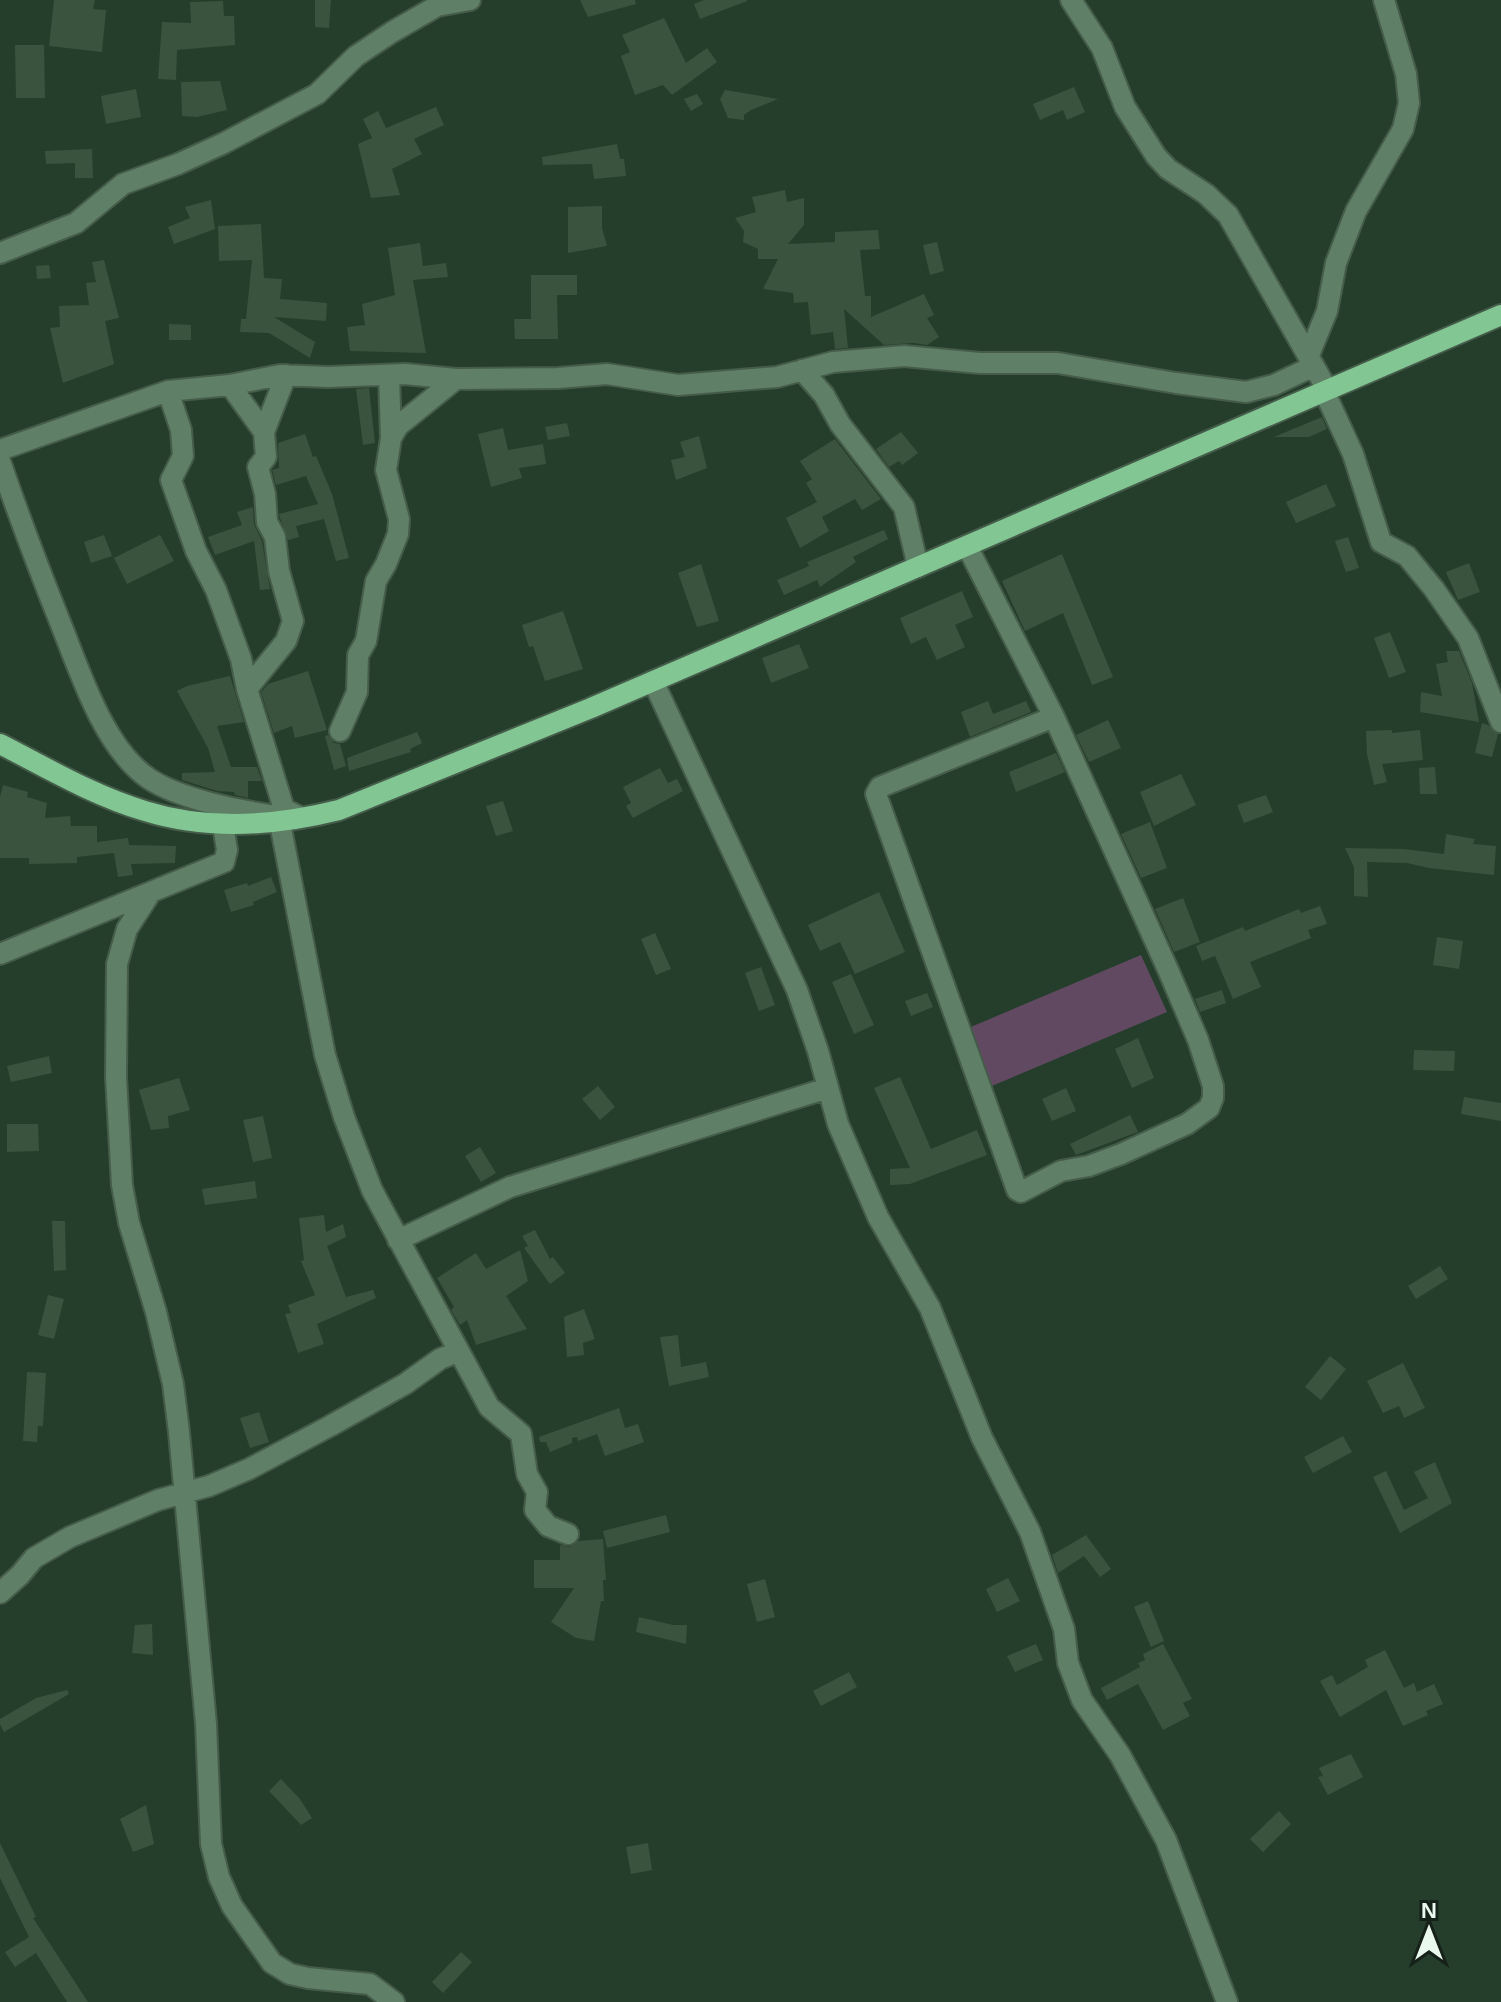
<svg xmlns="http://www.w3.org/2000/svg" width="1501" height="2002" font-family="Helvetica,sans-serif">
<rect width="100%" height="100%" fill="#253e2b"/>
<path fill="#604961" d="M1141 955 1167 1012 987 1088 966 1029Z"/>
<path fill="#39533f" d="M54 0H95L93 9 106 10 102 52 49 46Z
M315 0H331L329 28 315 27Z
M580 0H635L636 4 588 17Z
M704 0H747V1L700 19 694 4Z
M223 1 224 16H234L235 45 177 50 176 80 158 79 162 22 191 23 190 2Z
M664 18 686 63 707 48 717 62 672 95 663 85 635 95 621 56 630 52 622 35Z
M15 45H44L45 98H16Z
M220 81 227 110 197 117 182 116 181 82Z
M1074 87 1085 112 1067 120 1063 110 1040 120 1033 104Z
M136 89 141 117 106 124 101 96Z
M725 90 778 99 751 110 744 115V120L728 118 720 99Z
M697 94 703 104 691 111 684 99Z
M436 107 444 125 414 139 422 154 392 169 400 195 371 198 358 144 372 138 363 119 378 111 386 128Z
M617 144 620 159H624L626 176 594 179 592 164 543 165 542 157Z
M92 149 93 178H75V163L46 164 45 151Z
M785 190 787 202 804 198V225L788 244 835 242V232L878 230 880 249 860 250 865 296H871V317L924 294 934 315 927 318 939 337 927 345 914 343 884 345 844 309 848 348 835 349 833 332 811 335 808 302 794 303 793 293 763 289 778 259H758V249L743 242 744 231 735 218 756 212 752 197Z
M211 200 215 229 174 244 168 227 190 218 185 207Z
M602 206V228L607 246 568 253V207Z
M261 224 264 278 282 279 280 299 327 303 326 321 274 317 315 342 310 358 269 333 240 332 241 319H246L252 260 219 261 218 226Z
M937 242 944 271 930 275 923 245Z
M420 243 423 266 446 263 448 277 413 280 426 353 350 351 347 327 365 325 362 304 395 295 388 248Z
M104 260 119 318 105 321 114 364 63 383 50 328 60 327 59 306 89 305 86 283 96 282 92 262Z
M49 265 51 278 37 279 36 266Z
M531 275H577V295H557L558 339H515L514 319H531Z
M169 324 191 325V340H169Z
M369 388 375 443 363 445 356 389Z
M1322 417 1327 429 1309 437H1274Z
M567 423 570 436 548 440 545 427Z
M503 428 508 450 543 444 546 464 519 468 522 478 491 487 478 434Z
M901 432 918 453 902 465 899 461 889 467 876 449Z
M305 434 313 457 316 456 332 494 349 558 336 561 324 519 296 526 299 537 288 540 280 518 279 514 318 504 306 476 276 485 272 470 279 468 278 443Z
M699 436 707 468 676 480 671 460 685 457 680 442Z
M835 439 881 499 862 510 855 499 822 517 829 531 800 548 786 518 817 502 806 483 812 479 800 461Z
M1326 484 1336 506 1296 523 1286 502Z
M253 507 254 524 262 541 270 589 260 590 254 541 215 555 208 537 242 525 237 512Z
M884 530 888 539 853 557 856 562 820 587 817 580 784 595 777 580 809 566 807 562Z
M104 535 112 556 91 563 84 542Z
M160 535 174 561 127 584 114 558Z
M1348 537 1359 568 1346 572 1335 541Z
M1062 554 1113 677 1092 685 1063 613 1025 631 1002 581Z
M1469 563 1480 592 1458 600 1446 572Z
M701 564 719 621 697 627 678 573Z
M962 591 973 617 955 625 965 647 937 660 926 637 911 644 900 618Z
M563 611 583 669 545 681 533 646 529 647 522 625Z
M1390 632 1406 672 1389 678 1374 638Z
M799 644 809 668 771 683 762 658Z
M1446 651H1459L1472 683 1479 722 1420 712 1421 692 1442 696 1436 664 1448 662Z
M308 671 327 730 295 738 292 726 274 733 261 692 268 684Z
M230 676 244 722 217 726 231 767H257L262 781H248V798L235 795 234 792 217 791 182 780V773L215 772 208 748 177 691 187 686Z
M988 701 993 714 1026 701 1031 712 970 737 961 712Z
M1108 720 1121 748 1089 762 1076 735Z
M1482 723 1488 725 1498 734 1492 757 1475 753Z
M1392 730V733L1420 730 1423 760 1382 764 1387 782 1374 785 1367 754 1366 731Z
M417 732 422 743 410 749 411 752 349 771 347 758Z
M328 735 334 743 340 744 346 766 334 770 325 736Z
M1056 753 1065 772 1016 792 1009 772Z
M1435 767 1437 794H1420L1419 768Z
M660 768 668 783 677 779 683 791 633 818 626 806 631 803 623 787Z
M1181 774 1196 805 1154 826 1140 792Z
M3 785 28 792 27 797 47 803 45 818 70 816 71 826H97V842L128 838 129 845 176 846 175 863 131 864 133 875 118 877 114 853 77 857V863L29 864V858H0V797Z
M1266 795 1273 812 1244 823 1237 805Z
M503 801 513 831 496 836 486 806Z
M1150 822 1167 868 1141 878 1121 834Z
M1446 834 1475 839 1473 844 1496 846 1494 875 1429 868 1407 863 1367 862 1368 897 1354 896V867L1345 848 1404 849 1444 854Z
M271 877 277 892 253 902 254 905 231 912 224 890 247 883 248 886Z
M879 892 905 952 855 974 840 942 820 951 808 925Z
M1183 898 1200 942 1174 952 1155 909Z
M1320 906 1327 924 1308 930 1311 938 1250 962 1261 987 1233 999 1215 956 1202 961 1196 946 1243 927 1245 931 1299 909 1301 913Z
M655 933 671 969 656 975 641 939Z
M1437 937 1463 941 1459 969 1433 965Z
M761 967 775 1005 759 1011 745 973Z
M851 974 874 1025 854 1034 832 982Z
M1222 990 1226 1003 1200 1012 1195 999Z
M927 993 933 1007 911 1016 905 1001Z
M1138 1038 1154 1078 1132 1088 1115 1049Z
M1414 1050 1455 1051 1454 1071 1413 1070Z
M49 1056 52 1073 11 1082 7 1066Z
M900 1077 931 1149 977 1130 987 1155 910 1184 890 1185V1169L910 1168 874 1088Z
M179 1078 190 1110 168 1116 169 1128 151 1130 139 1090Z
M598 1086 615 1107 600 1120 582 1099Z
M1066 1088 1076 1111 1052 1121 1042 1099Z
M1464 1097 1501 1103V1121L1461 1114Z
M1130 1115 1138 1132 1076 1155 1070 1144Z
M263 1116 272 1158 253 1162 243 1120Z
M7 1124H38L39 1151 7 1152Z
M480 1147 496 1173 481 1182 465 1156Z
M255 1181 257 1198 205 1205 202 1189Z
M324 1215 326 1232 343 1224 346 1237 327 1246 346 1297 373 1290 376 1298 317 1324 324 1344 298 1353 285 1314 291 1313 288 1305 315 1295 301 1261 304 1260 299 1218Z
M52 1221H65L66 1270 54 1271Z
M535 1230 550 1259 553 1257 565 1273 550 1284 524 1248 528 1246 522 1236Z
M520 1250 528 1281 506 1296 527 1329 476 1345 467 1320 460 1325 451 1310 454 1307 437 1278 476 1253 486 1269Z
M1440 1266 1448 1279 1416 1299 1408 1286Z
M48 1295 64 1299 54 1339 38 1335Z
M584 1309 595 1339 583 1343 584 1355 567 1357 564 1317Z
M678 1335 681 1367 706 1362 709 1377 669 1386 660 1337Z
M1330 1356 1346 1369 1321 1400 1305 1387Z
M1403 1363 1425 1408 1404 1418 1399 1406 1383 1413 1367 1381Z
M27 1372 46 1373 43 1426H38L37 1442 23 1441Z
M619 1408 625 1428 638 1424 644 1442 605 1456 597 1434 578 1441 577 1437 572 1438V1443L550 1452 546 1442H540L539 1437Z
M259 1412 269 1442 250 1448 240 1418Z
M1343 1436 1352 1452 1313 1473 1304 1457Z
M1435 1462 1452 1503 1400 1533 1373 1477 1386 1471 1404 1510 1428 1498 1414 1472Z
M666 1515 670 1532 607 1548 603 1531Z
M1086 1535 1111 1569 1100 1577 1084 1556 1058 1573 1052 1555Z
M603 1539 606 1580H603L604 1601H601L594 1641 576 1638 551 1622 574 1588H534V1560H560V1545L569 1547 579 1541Z
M1008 1578 1020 1601 997 1612 986 1589Z
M765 1579 775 1617 757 1622 747 1584Z
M1148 1601 1164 1641 1151 1647 1134 1607Z
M639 1617 673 1625H687L686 1644 636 1632Z
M152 1624 153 1655 132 1653 135 1625Z
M1036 1644 1043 1660 1015 1672 1007 1656Z
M1163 1644 1192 1699 1183 1703 1190 1716 1163 1730 1138 1684 1107 1700 1101 1688 1140 1667 1138 1663 1145 1660 1143 1654Z
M1385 1650 1404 1688 1414 1683 1417 1692 1434 1684 1443 1704 1426 1711 1428 1715 1403 1726 1386 1690 1340 1717 1320 1681 1332 1675 1337 1685 1368 1667 1365 1660Z
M849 1672 857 1687 821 1706 813 1691Z
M67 1690 69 1694 4 1732 0 1724V1719L36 1698Z
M1351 1754 1363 1777 1328 1795 1318 1777 1323 1776 1319 1768Z
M281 1779 300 1799 312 1818 301 1825 269 1791Z
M146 1805 154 1844 133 1852 120 1819Z
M1279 1811 1291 1824 1263 1852 1250 1839Z
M0 1843 36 1917 33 1918 88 2002H67L36 1953 15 1967 5 1952 29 1937 0 1878Z
M648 1843 652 1870 631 1874 626 1847Z
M461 1952 472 1962 443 1993 432 1982Z"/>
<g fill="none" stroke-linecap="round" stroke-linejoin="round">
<defs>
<path id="minor" d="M1071 0 1102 48 1125 107 1156 156 1168 169 1206 194 1228 215 1328 391
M0 253 76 223 123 184 178 164 224 143 317 94 356 56 392 32 437 6 470 0
M1309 355 1327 311 1336 263 1356 211 1403 129 1409 103 1406 74 1384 0
M802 370 824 395 840 424 904 507 918 567
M230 385 264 432 266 457 258 467 265 494 267 522 275 537 279 571 293 621 286 641 247 689 284 809 300 817
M168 391 181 430 183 456 171 480 196 551 216 590 241 659 247 689
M1325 393 1353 454 1381 542 1407 556 1434 589 1468 638 1501 722
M264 432 286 375
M391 438 398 426 456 379
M0 450 168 391 230 385 280 375 328 377 405 374 456 379 558 378 607 374 678 385 777 377 833 362 904 356 980 363H1058L1176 383 1246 392 1274 385 1314 366
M0 461C19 517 40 572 62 627 81 675 103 743 144 775 174 799 246 812 284 817
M967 546 1054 717 1169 972 1198 1040 1213 1086V1098L1209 1108 1187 1124 1121 1154 1089 1166 1061 1171 1021 1192 1017 1190 876 794 880 787 1054 717
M653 681 797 990 818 1051 838 1124 878 1217 930 1308 982 1438 1030 1532 1064 1629 1068 1663 1082 1700 1120 1755 1166 1840 1227 2002
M340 731 357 692 358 655 366 641 376 581 386 564 398 534 399 519 386 470 391 438 389 375
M280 823 325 1055 344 1117 372 1190 489 1407 521 1434 527 1474 537 1492 535 1510 548 1526 568 1534
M151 892 127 929 117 964 116 1077 122 1185 129 1223 156 1312 173 1384 179 1432 206 1724 211 1844 219 1877 232 1906 272 1963 290 1974 308 1978 370 1984 394 2002
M0 954 224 862 227 850 223 825
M398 1240 510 1187 828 1088
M0 1593 20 1575 34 1558 70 1537 158 1500 209 1486 249 1469 330 1426 405 1384 440 1359 457 1352"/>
<path id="major" d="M0 744C47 768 94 796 145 811 209 831 275 826 339 810L591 708 1501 315"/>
</defs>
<use href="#minor" stroke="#455c4a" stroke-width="24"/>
<use href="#major" stroke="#455c4a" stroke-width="24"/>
<use href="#minor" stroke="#5f7f66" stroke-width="20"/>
<use href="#major" stroke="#82c793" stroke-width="20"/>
</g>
<g transform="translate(1429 1930)" stroke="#162119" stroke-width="6" paint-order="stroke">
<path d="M0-6L14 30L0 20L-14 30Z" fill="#eaf9ed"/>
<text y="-12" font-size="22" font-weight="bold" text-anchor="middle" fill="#eaf9ed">N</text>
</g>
</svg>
